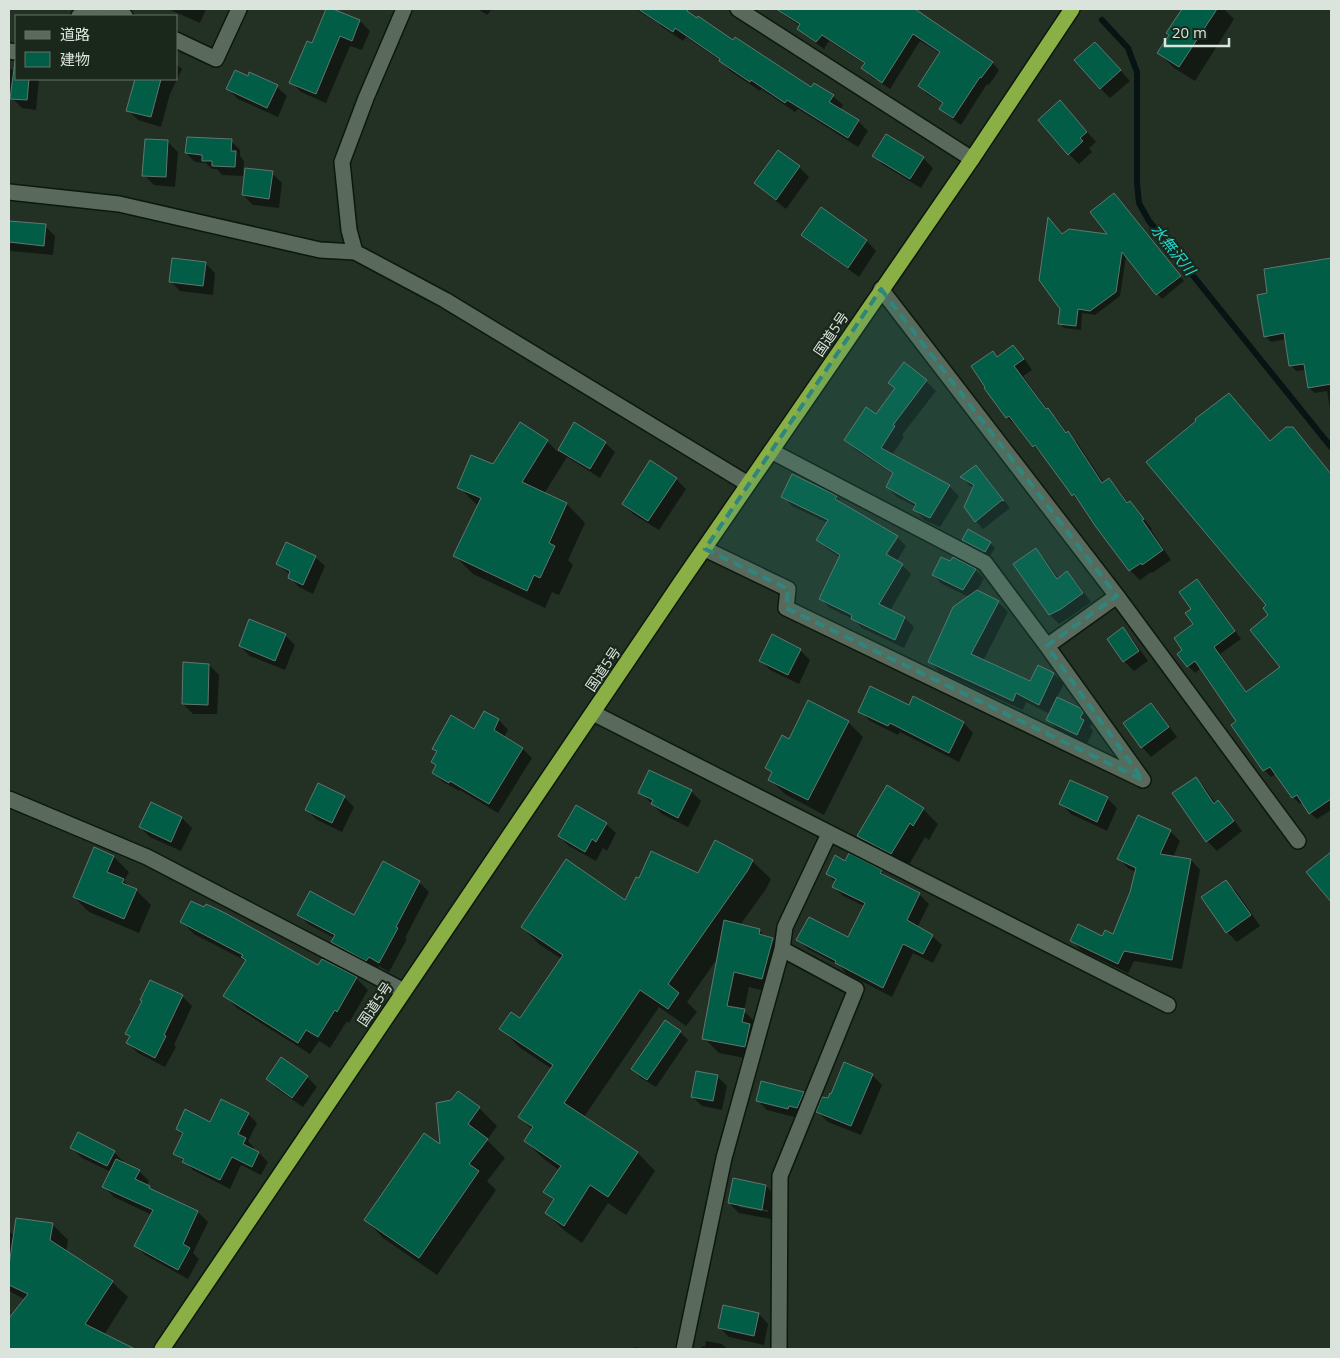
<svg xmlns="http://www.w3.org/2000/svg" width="1340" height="1358" font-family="'Open Sans','Noto Sans JP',sans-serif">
<rect width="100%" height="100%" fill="#233125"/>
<path fill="#0007" fill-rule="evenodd" d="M168 9H206L200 23Z
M327 9H330L360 21 370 31 362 50 350 46 326 103 301 92 291 82 312 45Z
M478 9H492L487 15Z
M635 9H680L812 89 833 96 843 105 840 110 858 121 868 131 858 147 798 109 795 112 761 89 760 91 730 71 721 61 686 37 683 41 662 27 658 23Z
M775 9H846L856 16 861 9H913L992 62 999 70 989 85 987 84 961 125 948 116 941 109 943 104 927 94 919 86 941 54 920 41 890 89 870 76 863 68 865 64 829 41 824 49 806 36 798 28 800 26Z
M1183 9H1224L1234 19 1195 81 1174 68 1159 53 1170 36 1167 33Z
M1105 53 1130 81 1110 98 1100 88Z
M16 62V79H39L36 110 22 108 12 98V94L9 90V69L15 70Z
M176 64 182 69 170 94 161 127 138 120 128 110 139 79H176Z
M277 87 287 96 278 117 238 99 228 89Z
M1070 112 1096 142 1089 148 1092 152 1079 164 1069 154Z
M231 141 240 150V156L244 161 243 176 222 175 217 169H212L206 163 195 162 186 153Z
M168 142 178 152 175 187 154 185 144 175Z
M779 152 799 167 809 177 786 209 766 193 756 183Z
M874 155 923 158 933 168 921 188 883 165Z
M272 173 282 183 279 208 253 205 243 195Z
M1118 199 1184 281 1162 299 1126 256 1120 296 1095 315 1082 313 1081 330 1064 328 1060 323 1063 236H1110Z
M821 208 867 241 876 251 859 277 813 244 803 235Z
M9 222 45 226 55 236 53 255 11 251 9 248Z
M1331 259V414L1327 391 1315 393 1309 388 1306 370 1296 371 1291 365 1286 339 1271 342 1265 336 1269 294 1265 270Z
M205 263 215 273 213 295 180 291 171 282Z
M1013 347 1023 357 1032 370 1023 376 1047 409 1057 419 1067 433 1077 442 1104 483 1109 480 1118 489 1128 503 1130 502 1139 512 1152 529 1151 530 1171 560 1152 573 1151 572 1140 580 1130 570 1097 526 1081 503 1073 495 1043 456 1034 446 1018 426 1017 427 1007 417 998 358Z
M926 381 936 391 902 435 904 437 892 455 949 486 959 496 940 527 924 520 915 510 916 507 897 497 887 487 894 475 856 450 846 440 876 415 896 389 890 383Z
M1229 394 1270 442 1290 426 1331 475V810L1317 819 1310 813 1303 802 1300 804 1293 797 1276 774 1271 777 1264 770 1238 721 1201 668 1195 673 1188 666 1184 650 1194 624 1193 609 1197 581 1204 587 1241 639 1220 654 1247 693 1282 668 1268 605Z
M574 424 605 443 615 452 600 478 567 457 544 494 567 504 585 523 568 560 573 565 559 595 552 592 545 608 473 574 455 556 478 506 459 487 494 466 547 441 558 452Z
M976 466 984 474 1010 508 983 529 976 521 974 488 969 485 962 477Z
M676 479 686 489 659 530 633 514 623 504Z
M783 496 836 497 845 506 898 538H895L882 559 884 560 898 538 906 546 896 562 902 565 911 574 890 611 905 618 914 627 904 648 862 628 853 619 830 608 821 599 840 557 827 549 818 540 828 523 792 506Z
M964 540 990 543 995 548 990 556 968 545Z
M1036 549 1044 558 1059 579 1067 573 1076 582 1091 602 1070 617 1059 624 1050 615 1015 564Z
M315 557 325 566 313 594 299 587 289 577 290 575 278 564Z
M975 570 984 578 977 591 998 602 1008 612 983 661 1031 683 1039 667 1054 674 1064 684 1057 697 1079 709 1092 723 1090 727 1093 731 1087 744 1058 730 1048 720 1050 714 1026 702 1023 710 940 672 930 662 969 597 942 584 933 575Z
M1123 629 1132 639 1148 661 1134 671 1124 661 1109 639Z
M285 635 295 645 285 670 250 656 240 646Z
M800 650 810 660 799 684 770 670 760 660Z
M209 665 219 675 217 714H193L183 704Z
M1151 704 1160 714 1177 737 1151 757 1142 747Z
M860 711 964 723 973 733 959 762 900 732 898 735 870 721Z
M484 713 499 720 508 730 504 737 523 749 532 758 498 813 460 790 459 791 443 782 433 773 437 767 432 762 437 753 433 748 475 731Z
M848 722 863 737 824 815 785 794 769 779 773 774 767 767 789 740Z
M1195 779 1205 788 1216 804 1218 802 1228 812 1242 831 1217 851 1207 841Z
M691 791 701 801 688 827 662 814 640 792Z
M344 797 354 807 342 832 317 820 307 810Z
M1107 798 1117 808 1107 831 1071 814 1061 804Z
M151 804 182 818 192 828 181 851 150 837 140 827Z
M923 809 938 824 929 840 925 837 907 868 874 851 858 836Z
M606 824 616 833 607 851 603 848 596 861 569 846 559 836Z
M1170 831 1180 841 1173 857 1191 860 1200 870 1182 969 1134 961 1128 973 1082 951 1072 941 1114 936 1131 892 1136 872 1129 869 1119 859Z
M114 857 129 872 124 881 131 888 136 890 151 905 139 933 89 912 74 897Z
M752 861 771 879 766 889 740 925 759 930 767 938 772 939 787 954 777 994 749 987 744 1011 759 1026 764 1040 760 1061 719 1053 704 1038 719 956 687 1002 697 1012 686 1026 659 1007 584 1117 637 1152 655 1171 626 1215 608 1203 582 1243 565 1231 546 1213 555 1201 545 1192 559 1170 544 1159 525 1141 533 1130 520 1117 552 1069 519 1047 501 1028 520 1020 562 959 540 945 522 927 625 901 699 874Z
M1322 861 1331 870V903L1323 893 1324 892Z
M846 862 881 871 889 879 919 894 929 904 917 928 932 936 942 945 933 963 913 953 892 997 846 973 840 966 808 949 798 940 848 939 864 906 843 896 833 887 835 882 827 874Z
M419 882 429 892 405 938 407 939 389 972 379 966 377 970 342 952 332 942 334 938 308 924 299 914 355 917Z
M1226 882 1236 891 1260 926 1237 942 1227 932 1203 897Z
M182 922 318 967 356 978 368 990 349 1023 347 1021 330 1048 319 1041 310 1054 237 1008 225 996 246 961 194 934Z
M182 996 192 1006 174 1045 176 1047 165 1067 138 1053 128 1043 131 1037 127 1033Z
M680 1032 688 1040 656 1087 641 1078 633 1069Z
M872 1075 882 1085 861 1135 828 1122 818 1112 829 1100Z
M717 1076 727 1086 722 1110 702 1106 692 1096Z
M307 1077 317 1087 303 1107 277 1089 268 1079Z
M803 1093 813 1103 798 1118 767 1110 757 1100Z
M479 1108 497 1126 487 1140 505 1158 487 1181 496 1190 437 1275 383 1238 366 1220 441 1147Z
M248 1114 257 1123 248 1141 254 1148 253 1150 259 1153 268 1162 261 1175 241 1165 230 1189 193 1170 175 1153 183 1135 177 1129 211 1124Z
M72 1148 114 1152 124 1162 123 1163 139 1171 149 1181 147 1186 155 1193 198 1212 208 1222 193 1253 199 1259 188 1279 145 1255 135 1245 152 1215 114 1197 104 1187 111 1172 82 1158Z
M766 1186 776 1196 771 1219 739 1213 729 1203ZM739 1204 768 1210V1212L739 1207Z
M52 1224 68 1240 66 1252 112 1282 128 1297 104 1335 126 1346 129 1349H9V1320L26 1300 9 1291V1232L15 1235Z
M759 1314 768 1324 764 1345 729 1337 719 1327Z
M706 1341 722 1344 727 1349H701L702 1346 705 1347Z
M634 1347 645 1349H633Z"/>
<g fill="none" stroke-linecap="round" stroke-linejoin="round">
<path stroke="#061413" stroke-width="6" d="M1102 20 1128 48 1137 72V183L1139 203 1149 221 1331 447"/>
</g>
<path fill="#025d47" stroke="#61766e" d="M326 9H333L360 20 352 41 340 36 316 94 289 83 307 41 312 43Z
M638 9H688L687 11 697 18 698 16 733 40 735 37 811 87 814 83 834 95 829 102 859 120 848 138 787 100 785 103 751 80 750 82 719 61 720 59 675 28 673 32Z
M776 9H915L993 62 981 78 980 77 953 118 939 109 943 103 918 86 940 52 913 34 882 83 861 68 865 63 822 35 816 42 797 29 800 24Z
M1182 9H1217L1179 67 1157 53 1169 35 1166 33Z
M1095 42 1121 70 1100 89 1074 60Z
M15 61H16V79H29L27 100 10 99Z
M235 70 248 76 249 72 278 85 267 108 226 89Z
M135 79H161L151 117 126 111Z
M1060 100 1087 132 1080 138 1083 141 1068 155 1038 120Z
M886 134 924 157 910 179 872 156Z
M187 137 232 139 231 151H236L235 167 212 166V161H202V155L185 153Z
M145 139 168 140 166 177 142 176Z
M778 150 800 166 776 200 754 183Z
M245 168 273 171 269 199 242 195Z
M1114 193 1181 276 1156 295 1122 252 1116 292 1090 311 1078 309 1076 326 1058 324 1060 309 1039 280 1048 217 1062 234 1069 229 1107 234 1090 212Z
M821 207 867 240 848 268 801 235Z
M9 221 46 224 44 246 9 242Z
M172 258 206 262 203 286 169 282Z
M1331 258V384L1308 388 1304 364 1289 366 1284 333 1264 337 1257 295 1267 293 1264 269Z
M1013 345 1024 359 1014 366 1046 409 1048 408 1066 433 1068 431 1102 483 1109 478 1127 503 1130 501 1144 519 1142 520 1163 550 1142 565 1141 563 1129 571 1096 527 1074 494 1072 496 1068 490 1035 445 1033 447 1009 416 1006 418 984 388 985 387 971 366 993 351 997 357Z
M904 362 927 380 893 425 895 426 881 448 950 485 930 518 913 510 916 504 886 487 893 473 844 440 866 407 876 414 895 388 888 383Z
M1229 393 1270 441 1286 427H1293L1331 474V799L1309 814 1297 795 1292 798 1270 767 1263 771 1231 725 1236 721 1195 661 1187 667 1177 654 1182 650 1174 638 1193 624 1185 613 1191 609 1179 592 1197 579 1235 631 1214 647 1246 692 1280 667 1250 630 1268 615 1263 608 1266 605 1146 462 1196 421 1195 419Z
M520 422 548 440 522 482 567 503 549 543 555 546 540 578 534 575 527 591 453 556 481 498 457 488 471 455 493 464Z
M574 422 606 442 590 469 558 450Z
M650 460 677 478 648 521 622 504Z
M976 465 1004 501 1002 500 975 522 964 507 974 485 960 477Z
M792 474 837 496 835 499 898 536 886 554 903 564 879 604 905 617 895 640 851 619 852 615 819 599 840 555 816 540 828 520 781 497Z
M968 529 991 542 985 552 962 540Z
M286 542 316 556 303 585 288 578 290 571 276 564Z
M1036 548 1057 579 1067 571 1083 593 1061 609 1049 615 1013 564Z
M941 557 950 561 953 557 976 569 963 590 932 575Z
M977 590 999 601 971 654 1030 681 1038 665 1054 673 1039 705 1016 693 1013 701 928 662 953 607Z
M249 619 286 634 275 661 239 646Z
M1123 627 1139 651 1123 662 1107 639Z
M772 634 801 649 788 675 759 661Z
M183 662 209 664 208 705 182 704Z
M870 686 909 705 913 696 964 722 949 753 890 723 888 726 858 712Z
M1057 697 1080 708 1083 712 1080 718 1084 720 1077 735 1046 720Z
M808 700 849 721 808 800 768 780 772 772 765 768 782 735 789 739Z
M1151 703 1169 727 1141 748 1123 723Z
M484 711 499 719 494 730 523 748 489 804 450 781 449 783 432 773 436 765 431 762 437 751 432 749 451 715 474 729Z
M649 770 692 790 678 818 651 804 653 800 638 793Z
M1196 777 1214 804 1218 800 1234 821 1206 842 1172 793Z
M1070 780 1108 797 1097 822 1059 804Z
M318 783 345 796 332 823 305 810Z
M887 785 924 808 913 826 910 823 891 854 857 836Z
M151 802 182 817 171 842 139 827Z
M576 805 607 823 596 842 592 839 585 852 558 836Z
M1138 815 1171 830 1160 854 1191 859 1172 960 1124 951 1118 964 1070 941 1078 924 1102 936 1105 930 1113 934 1130 892 1136 868 1117 859Z
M715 840 753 860 748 870 668 984 679 993 668 1009 640 990 564 1103 638 1152 608 1197 590 1185 564 1226 545 1213 554 1199 543 1192 561 1166 524 1141 533 1127 518 1117 553 1065 499 1029 511 1012 520 1018 563 955 521 927 566 859 625 900 636 877 639 878 651 851 698 873Z
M94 847 114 856 107 872 124 879 122 883 137 889 124 919 73 897Z
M1331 852V902L1306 872Z
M849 853 882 870 880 873 920 893 907 920 933 935 923 954 903 944 883 988 835 963 836 961 796 940 809 917 848 937 865 903 832 887 836 879 826 874 835 855 845 861Z
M383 861 420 881 396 927 398 928 379 963 369 957 366 961 331 942 335 935 297 915 310 891 354 915Z
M1226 880 1251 915 1226 933 1201 897Z
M191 901 204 907 206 904 227 914 318 965 322 959 357 977 337 1012 335 1010 318 1037 306 1030 298 1043 223 996 246 960 241 957 243 955 180 922Z
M724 920 760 929 759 934 773 938 762 979 734 972 727 1006 745 1009 742 1022 750 1024 745 1047 702 1039Z
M150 980 183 995 164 1035 166 1036 155 1058 126 1043 130 1036 125 1034 142 1001 140 1000Z
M665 1020 681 1031 647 1080 631 1069Z
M281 1057 308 1076 292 1098 266 1079Z
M844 1062 873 1074 851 1126 816 1112 822 1097 828 1098 830 1093 831 1094Z
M696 1071 718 1075 713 1101 691 1097Z
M761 1081 804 1092 797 1108 789 1106 788 1109 756 1101Z
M458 1091 480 1107 468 1124 488 1139 469 1164 479 1171 419 1258 364 1220 424 1133 440 1144 436 1103 451 1100Z
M221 1099 249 1113 238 1134 246 1138 243 1144 259 1152 252 1167 232 1157 220 1180 182 1162 184 1159 173 1154 183 1133 176 1129 185 1109 210 1122Z
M78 1132 115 1151 107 1166 70 1148Z
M116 1159 140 1170 135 1179 150 1186 149 1188 198 1211 183 1244 190 1248 178 1270 134 1246 153 1210 102 1187Z
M733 1178 766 1185 762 1210 728 1203Z
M16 1218 53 1223 50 1240 113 1281 85 1324 135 1349H9V1318L28 1294 9 1285V1265Z
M723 1305 759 1313 754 1336 718 1328Z"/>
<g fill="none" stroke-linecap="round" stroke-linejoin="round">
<defs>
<path id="minor" d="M101 9H110L125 16
M738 9 972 159
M79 16 91 9
M176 40 216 59 239 9
M9 51 16 52
M9 192 119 204 320 250 355 252 445 300 748 484
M355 252 349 230 342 162 366 98 404 9
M881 289 1117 596 1298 841
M771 451 985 563 1047 646 1143 780
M705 549 788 589 786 608 1141 779
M1047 646 1117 596
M593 713 1168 1005
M9 799 147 857 404 991
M684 1349 724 1158 782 949 785 927 829 834
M779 1349 780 1176 856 989 782 949"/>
<path id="highway" d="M162 1349 681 582 972 159 1072 9"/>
</defs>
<use href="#minor" stroke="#0c180d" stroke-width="18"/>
<use href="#highway" stroke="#0c180d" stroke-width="18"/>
<use href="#minor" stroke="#59695b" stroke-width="15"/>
<use href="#highway" stroke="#8aaf45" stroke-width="15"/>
</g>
<path fill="#2e867e" fill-opacity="0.2" stroke="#2e867e" stroke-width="4" stroke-dasharray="10 6" stroke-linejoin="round" d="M881 289 1117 596 1047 646 1143 780 786 608 788 589 705 549Z"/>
<g text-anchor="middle" stroke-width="4.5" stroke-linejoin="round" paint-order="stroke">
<g font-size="14" fill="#dbe4dc" stroke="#1a271b">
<text transform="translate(831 334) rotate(-56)" y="5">国道5号</text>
<text transform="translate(603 669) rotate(-56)" y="5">国道5号</text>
<text transform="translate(375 1004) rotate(-56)" y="5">国道5号</text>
</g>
<g font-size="15" font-style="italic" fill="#1cdbd4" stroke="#1a271b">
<text transform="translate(1173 250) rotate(51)" y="5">水無沢川</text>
</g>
</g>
<rect width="1340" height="1358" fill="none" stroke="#dbe4dc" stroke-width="20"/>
<rect x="15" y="15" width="162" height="65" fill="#1a271b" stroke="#677368"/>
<rect x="25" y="31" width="25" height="8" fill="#59695b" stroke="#677368"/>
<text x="60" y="40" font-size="15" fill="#dbe4dc">道路</text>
<rect x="25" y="52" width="25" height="15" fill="#025d47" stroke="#677368"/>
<text x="60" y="65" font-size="15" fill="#dbe4dc">建物</text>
<path d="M1165 38v8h64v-8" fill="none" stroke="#dbe4dc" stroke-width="2.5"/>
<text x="1172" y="38" font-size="15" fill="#dbe4dc" stroke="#1a271b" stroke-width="4" paint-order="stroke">20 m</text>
</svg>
